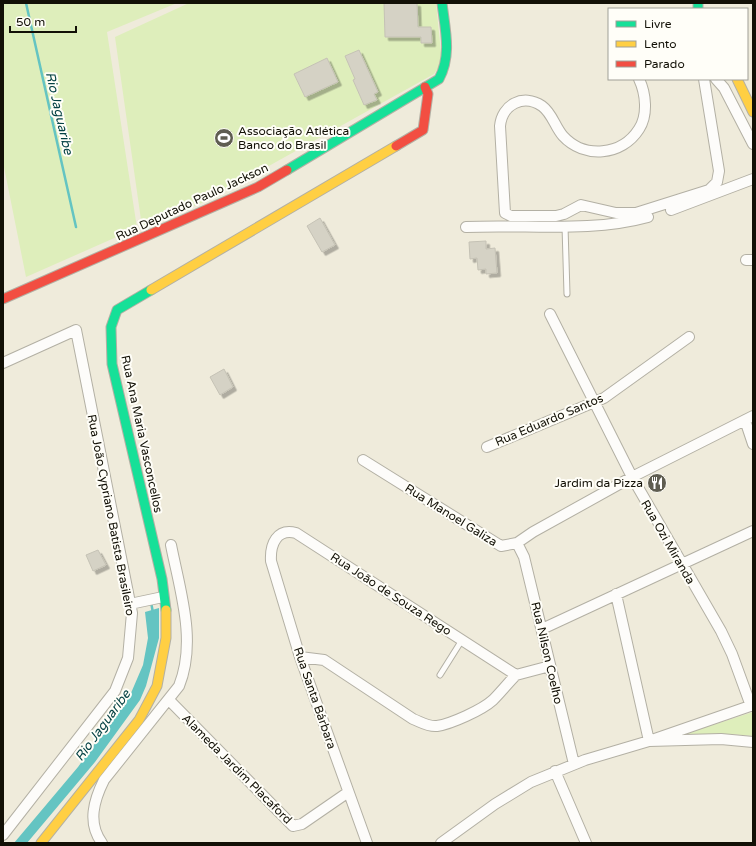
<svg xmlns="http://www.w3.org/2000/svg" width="756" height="846" font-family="'Varela Round',sans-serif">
<defs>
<filter id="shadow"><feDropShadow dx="3.5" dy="3.5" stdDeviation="0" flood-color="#0004"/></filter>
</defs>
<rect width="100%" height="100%" fill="#efebdb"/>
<path fill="#deeebb" d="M3 3H177L107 32 137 228 26 277 3 162Z
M189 3H436L442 62 434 74 204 202 142 227 115 37Z
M753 712V736L731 734 682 735Z"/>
<path fill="#64c4c2" d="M159 608V638L146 686 140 700 95 762 27 843H14L78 767 131 693 143 665 148 638 145 612Z"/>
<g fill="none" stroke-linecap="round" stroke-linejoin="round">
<path stroke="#64c4c2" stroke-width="2.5" d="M26 3 76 227
M151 602 153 613"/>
</g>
<path fill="#d5d2c5" stroke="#c5c2b5" filter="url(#shadow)" d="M384 3H417L418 27H431L432 43H421V37H385Z
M359 50 378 92 374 94 377 100 364 105 353 80 355 79 345 56Z
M327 58 338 82 305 97 294 74Z
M320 218 335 245 322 252 307 226Z
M486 241V249L495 248 497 273 486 274V269L478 270 477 258 470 259 469 242Z
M224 369 233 387 220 395 210 377Z
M98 550 106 565 93 571 86 555Z"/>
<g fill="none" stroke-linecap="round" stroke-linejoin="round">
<defs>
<path id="lane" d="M565 226 567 294
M440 675 462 640"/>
<path id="street" d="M639 79C646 94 648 115 639 129 622 156 584 159 563 136 555 127 552 113 542 106 523 93 502 105 500 126L505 213 511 216H556L564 214 581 205 616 213H636L709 190 717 182 719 171 704 79
M716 79 724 88 753 144
M671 210 753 179
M466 227C526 224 590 233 648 217
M746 260H753
M550 314 632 477 721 631 732 654 751 706
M3 363 76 330 132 613 128 658 115 691 3 835
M745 420 753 444
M487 447 604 398 689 337
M363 460 501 546 517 543 533 532 632 477 753 416
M517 543 524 557 574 764
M616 594 649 741 753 705
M130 604 163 597
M542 629 753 531
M300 657 324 660 413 719C421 722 428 727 437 726 451 724 482 710 493 700 501 692 508 683 516 675
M169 700 293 826 302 824 347 793
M555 771 586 843
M102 843C87 823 94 800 104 780L179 686C197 641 180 591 171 545
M367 843 300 657 271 561C270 544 277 528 296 533L516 675 550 666
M441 843 495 804 531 782 585 760 649 741 721 739 753 742"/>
<path id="fast" d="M698 3V9
M287 170 439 79C452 55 445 29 442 3
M151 290 117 310 111 327 112 364 162 579 166 610"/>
<path id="slow" d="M737 79 753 112
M151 290 396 146
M41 843 139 720 157 686 166 638V610"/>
<path id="jam" d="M396 146 423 130 428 94 425 87
M3 299 258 187 287 170"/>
</defs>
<use href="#lane" stroke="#b3b0a4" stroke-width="7"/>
<use href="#street" stroke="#b3b0a4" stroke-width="12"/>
<use href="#fast" stroke="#b3b0a4" stroke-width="11"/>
<use href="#slow" stroke="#b3b0a4" stroke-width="11"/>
<use href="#jam" stroke="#b3b0a4" stroke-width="11"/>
<use href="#lane" stroke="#fdfcfa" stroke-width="5"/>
<use href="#street" stroke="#fdfcfa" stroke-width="10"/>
<use href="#fast" stroke="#16e098" stroke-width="9"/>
<use href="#slow" stroke="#ffcf43" stroke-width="9"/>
<use href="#jam" stroke="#f24e42" stroke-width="9"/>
</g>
<defs>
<symbol id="stadium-disc" viewBox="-11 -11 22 22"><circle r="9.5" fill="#5f5d51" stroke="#fffef8"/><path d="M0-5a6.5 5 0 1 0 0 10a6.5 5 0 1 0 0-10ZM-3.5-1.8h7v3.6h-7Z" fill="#fff"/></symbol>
<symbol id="restaurant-disc" viewBox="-11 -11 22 22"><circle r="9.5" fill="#5f5d51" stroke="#fffef8"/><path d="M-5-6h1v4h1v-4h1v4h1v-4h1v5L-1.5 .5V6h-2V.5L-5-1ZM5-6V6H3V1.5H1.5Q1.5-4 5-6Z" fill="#fff"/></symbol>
</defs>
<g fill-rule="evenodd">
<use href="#stadium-disc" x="213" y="127" width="22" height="22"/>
<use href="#restaurant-disc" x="646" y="472" width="22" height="22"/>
</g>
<g text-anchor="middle" stroke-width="4" stroke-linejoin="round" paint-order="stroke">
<g font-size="12" fill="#121006" stroke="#fffef8" text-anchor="start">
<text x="238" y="135">Associação Atlética<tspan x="238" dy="14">Banco do Brasil</tspan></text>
<text x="643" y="487" text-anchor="end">Jardim da Pizza</text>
</g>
<g font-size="12" fill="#121006" stroke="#fffef8">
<text transform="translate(192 202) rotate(-25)" y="4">Rua Deputado Paulo Jackson</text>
<text transform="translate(549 420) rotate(-23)" y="4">Rua Eduardo Santos</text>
<text transform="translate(142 434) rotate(78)" y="4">Rua Ana Maria Vasconcellos</text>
<text transform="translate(111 515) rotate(79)" y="4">Rua João Cypriano Batista Brasileiro</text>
<text transform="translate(451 515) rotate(32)" y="4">Rua Manoel Galiza</text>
<text transform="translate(668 542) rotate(60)" y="4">Rua Ozi Miranda</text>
<text transform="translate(391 594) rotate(33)" y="4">Rua João de Souza Rego</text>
<text transform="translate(547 653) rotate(77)" y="4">Rua Nilson Coelho</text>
<text transform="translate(315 698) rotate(71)" y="4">Rua Santa Bárbara</text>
<text transform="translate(237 769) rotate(45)" y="4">Alameda Jardim Placaford</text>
</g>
<g font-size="13" font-style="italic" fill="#054244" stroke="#fffef8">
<text transform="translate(60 113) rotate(77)" y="5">Rio Jaguaribe</text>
<text transform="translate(102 725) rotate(-54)" y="5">Rio Jaguaribe</text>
</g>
</g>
<rect width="756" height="846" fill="none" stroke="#121006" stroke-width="8"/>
<rect x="608" y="8" width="140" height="72" fill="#fffef8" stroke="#a09f97"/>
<rect x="616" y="21" width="20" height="6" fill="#16e098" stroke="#a09f97"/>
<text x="644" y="28" font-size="12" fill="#121006">Livre</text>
<rect x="616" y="41" width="20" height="6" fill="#ffcf43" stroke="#a09f97"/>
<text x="644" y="48" font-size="12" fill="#121006">Lento</text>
<rect x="616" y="61" width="20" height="6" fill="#f24e42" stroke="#a09f97"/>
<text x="644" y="68" font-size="12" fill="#121006">Parado</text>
<path d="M10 26v6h66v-6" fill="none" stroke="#121006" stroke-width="2"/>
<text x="16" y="26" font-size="12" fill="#121006" stroke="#fffef8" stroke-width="3" paint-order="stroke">50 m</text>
</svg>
